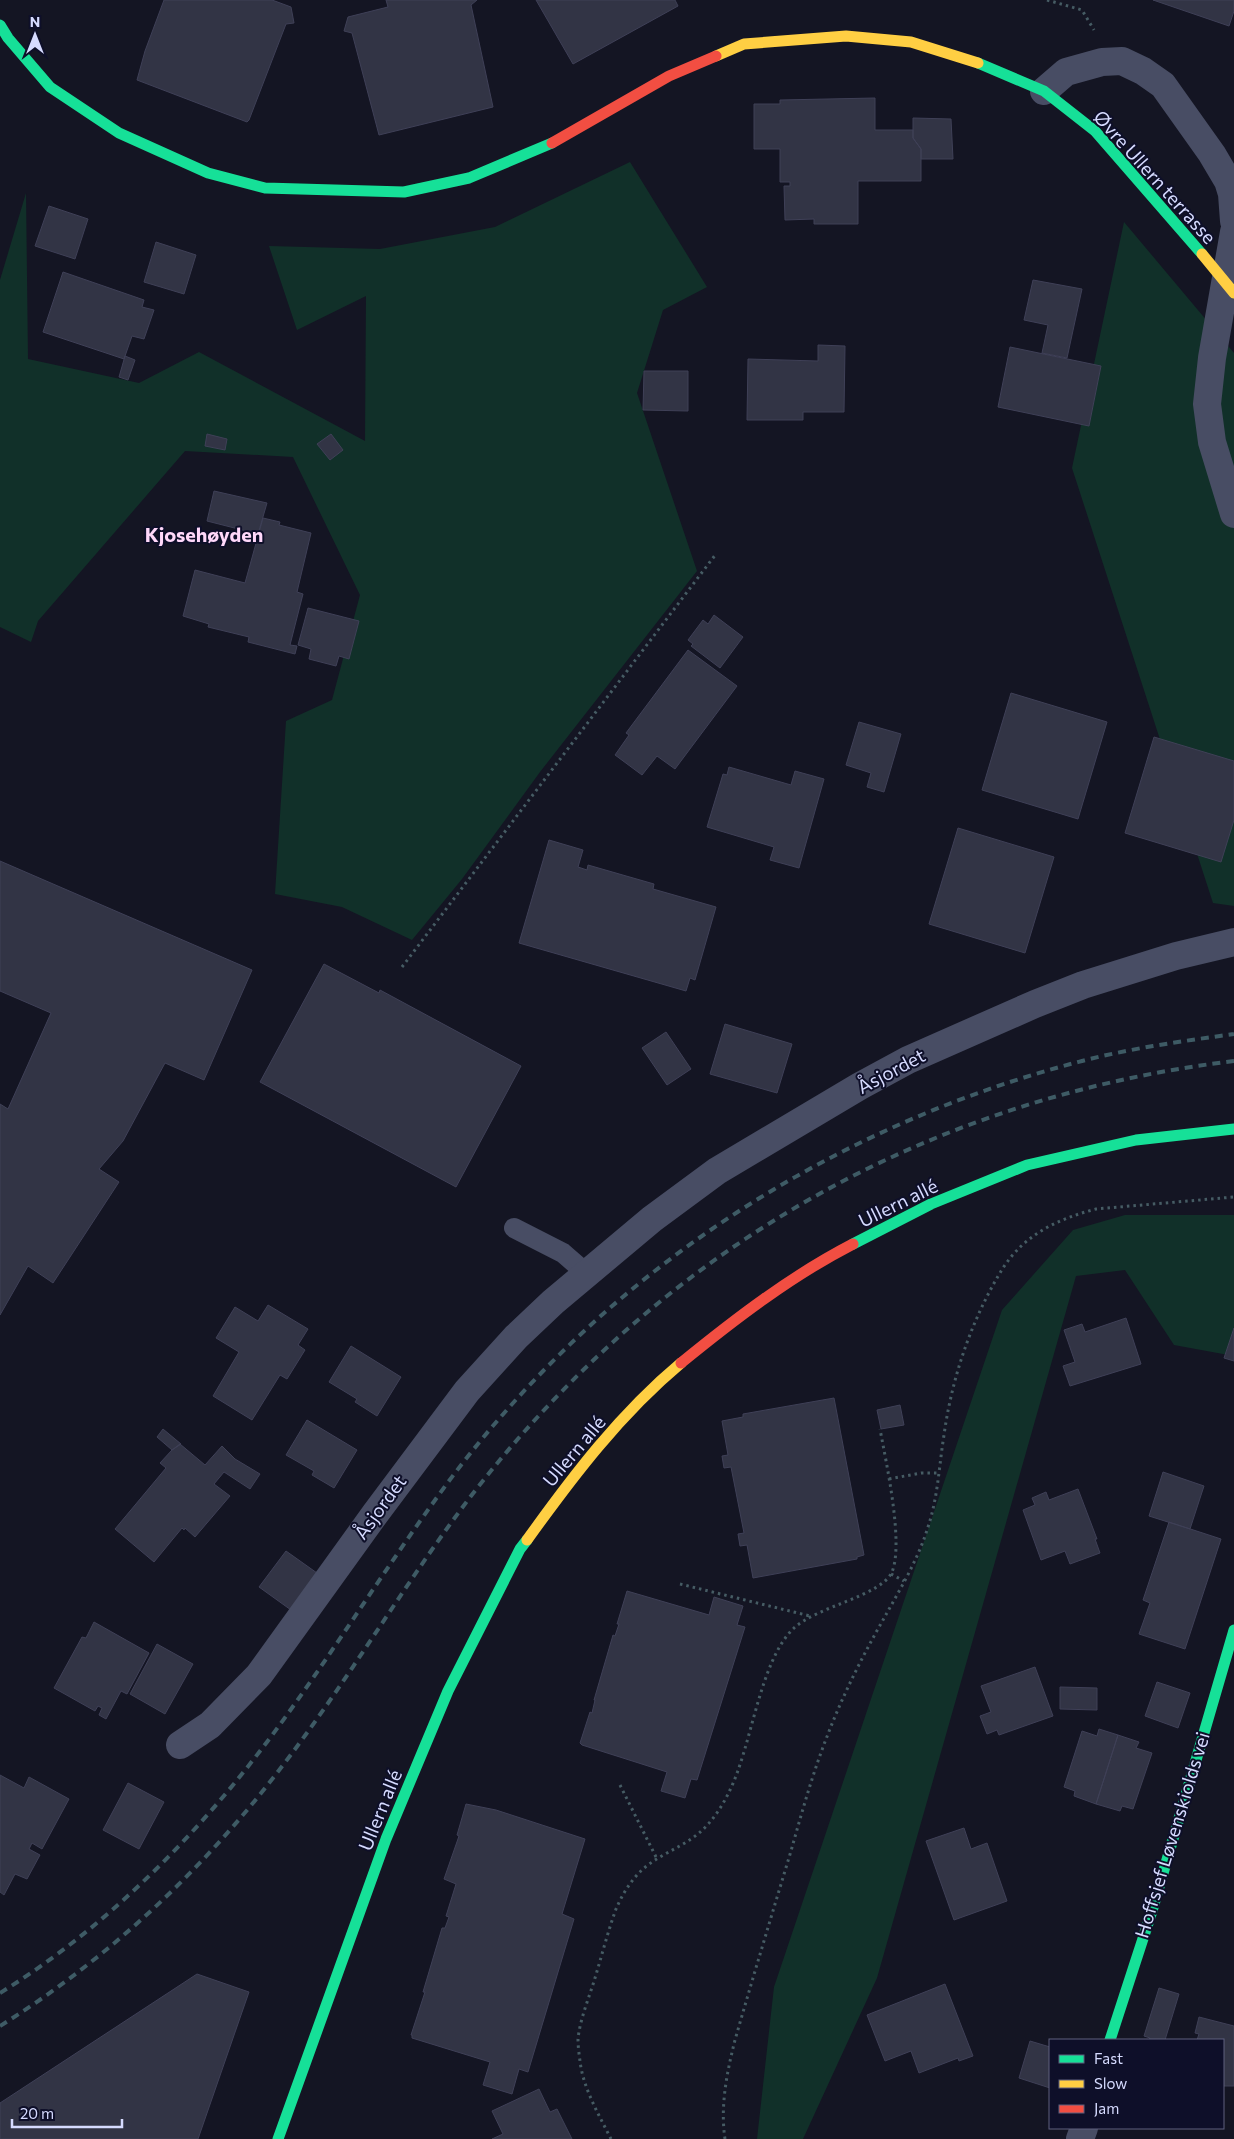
<svg xmlns="http://www.w3.org/2000/svg" width="1234" height="2139" font-family="Commissioner,sans-serif">
<rect width="100%" height="100%" fill="#141523"/>
<path fill="#113029" d="M630 162 707 287 663 310 637 393 697 571 540 772 462 879 412 940 342 907 275 894 286 721 332 700 360 595 293 457 185 451 38 621 31 642 0 627V280L26 193 28 359 139 383 199 352 365 441 366 296 297 330 269 246 380 249 495 227Z
M1124 222 1234 353V906L1213 903 1072 468Z
M1125 1215H1234V1356L1174 1345 1125 1270 1076 1276 877 1978 803 2139H757L774 1987 1002 1310 1073 1230Z"/>
<path fill="#323445" stroke="#3f4057" d="M164 0H272L291 7 294 23 286 24 249 120 247 122 137 80 145 51Z
M386 0H477L471 5 493 107 379 135 352 33 344 31 348 17 388 7Z
M536 0H675L678 6 573 64Z
M1153 0H1234V11L1229 26Z
M875 98V130H913V138L921 149V181H858V224H814V219L785 220 784 186H790V182H780V149H754V104H780V100Z
M913 118 951 119 953 159H921V149L913 138Z
M49 206 88 219 75 259 35 246Z
M156 242 196 255 184 294 144 282Z
M63 272 144 300 142 307 154 310 144 339 132 336 124 359 43 332Z
M1033 280 1082 289 1067 358 1042 353 1048 325 1024 320Z
M818 345 845 346 844 412H803V420H747L748 359 818 361Z
M1010 347 1101 366 1089 426 998 407Z
M125 356 135 360 128 380 119 377Z
M644 371H688V411L643 410Z
M207 434 227 439 225 450 205 446Z
M331 434 343 450 330 460 317 444Z
M214 491 267 503 258 534 207 521Z
M263 518 280 522 279 525 311 533 297 592 303 594 290 645 297 646 295 654 248 642 249 637 208 627 209 624 183 616 195 570 245 583Z
M308 608 359 621 349 659 339 656 336 666 309 659 311 649 298 645Z
M714 615 743 637 720 668 691 646 693 644 688 640 703 620 708 624Z
M688 650 737 686 675 769 657 756 642 775 615 755 629 735 626 733Z
M1011 693 1107 722 1078 819 982 790Z
M859 722 901 734 884 792 867 787 871 773 846 765Z
M1154 737 1234 761V820L1221 862 1125 833Z
M729 767 791 785 795 771 824 779 799 868 770 860 774 847 707 827 723 774 727 775Z
M958 828 1054 857 1025 953 929 924Z
M549 840 583 850 578 867 587 870 588 865 654 884 653 889 716 907 695 980 690 978 686 991 519 943Z
M0 861 252 970 204 1080 165 1063 123 1141 99 1169 119 1182 53 1283 28 1266 0 1315V1104L8 1109 51 1013 0 991Z
M324 964 379 993 380 990 521 1066 456 1187 260 1082Z
M725 1024 792 1044 777 1093 710 1074Z
M666 1032 691 1069 667 1085 642 1048Z
M268 1305 308 1329 298 1345 305 1350 287 1379 280 1375 252 1420 213 1396 239 1352 216 1338 235 1307 258 1321Z
M1126 1318 1141 1364 1070 1386 1063 1366 1075 1362 1064 1330 1082 1324 1085 1332Z
M1234 1328V1361L1224 1358Z
M351 1346 401 1377 377 1416 355 1402 357 1399 329 1382Z
M834 1398 864 1555 857 1557V1559L753 1578 747 1545 740 1546 738 1534 744 1533 731 1467 724 1468 722 1456 728 1455 722 1421 743 1417V1414Z
M900 1405 904 1425 881 1429 877 1410Z
M307 1420 357 1450 334 1488 312 1475 314 1471 286 1455Z
M163 1429 181 1444 172 1450 157 1437Z
M180 1444 205 1465 222 1446 235 1459 260 1474 250 1489 224 1472 214 1484 230 1496 195 1537 185 1528 184 1530 182 1528 154 1562 115 1529 166 1468 160 1463 172 1450Z
M1163 1472 1204 1486 1190 1529 1149 1516Z
M1078 1489 1097 1539H1095L1100 1553 1070 1564 1065 1551 1041 1560 1023 1510 1035 1505 1032 1498 1046 1492 1049 1500Z
M1169 1522 1221 1539 1185 1649 1139 1634 1150 1603 1143 1600Z
M286 1551 317 1573 291 1610 259 1587Z
M627 1591 709 1615 714 1597 743 1606 737 1625 745 1627 697 1780 691 1779 685 1798 661 1791 667 1772 582 1745 580 1743 590 1712 592 1713 595 1700H594L613 1635 615 1636 619 1624H617Z
M94 1622 149 1653 127 1694 121 1691 106 1719 99 1715 102 1708 98 1706 95 1711 54 1688 82 1637 86 1638Z
M157 1644 193 1664 165 1714 130 1694Z
M1035 1667 1053 1716 999 1735 997 1730 987 1734 980 1716 991 1712 981 1686Z
M1157 1682 1190 1693 1178 1728 1145 1716Z
M1060 1687 1097 1688V1710L1060 1709Z
M1099 1729 1118 1735 1096 1804 1074 1796 1075 1791 1064 1787 1082 1731 1097 1736Z
M1118 1735 1139 1742 1136 1748 1152 1753 1133 1809 1122 1806 1120 1811 1096 1804Z
M0 1775 24 1788 29 1777 69 1799 42 1849 32 1843 29 1849 40 1855 27 1879 15 1874 4 1895 0 1892Z
M128 1783 164 1802 139 1849 103 1830Z
M466 1804 496 1810 585 1839 562 1914 574 1919 528 2072 519 2069 512 2094 483 2085 490 2062 412 2038V2035H411L425 1992H423L442 1928H445L449 1917 446 1916 456 1884 444 1879 459 1836 457 1835Z
M964 1828 971 1849 987 1843 1007 1901 954 1920 926 1841Z
M197 1974 249 1992 198 2139H0V2103Z
M945 1984 973 2056 959 2061 958 2058 919 2073 911 2051 885 2061 867 2015Z
M1159 1988 1179 1994 1165 2040H1149L1150 2038 1144 2036Z
M1199 2017 1234 2026V2086H1223V2040H1197L1199 2034 1195 2033Z
M1030 2041 1050 2047V2088L1019 2078Z
M539 2089 550 2112 557 2109 572 2139H492L503 2134 492 2111Z"/>
<g fill="none" stroke-linecap="round" stroke-linejoin="round">
<path stroke="#465c64" stroke-width="3" stroke-dasharray="2.5 4" stroke-linecap="butt" d="M1047 0 1082 10 1094 30
M402 967 716 554
M889 1479 921 1473H939
M891 1574 904 1581
M680 1584 810 1616
M620 1785 657 1859
M611 2139C599 2115 583 2088 580 2061 579 2054 578 2046 578 2039 580 2019 589 1998 595 1978 602 1955 608 1931 616 1909 622 1895 631 1880 642 1870 658 1855 681 1848 699 1833 711 1823 722 1807 729 1792 752 1747 759 1661 794 1628 818 1606 881 1596 892 1572 904 1543 886 1462 880 1429
M725 2139C720 2106 727 2072 735 2040 753 1977 772 1914 791 1851 802 1812 813 1772 828 1734 843 1695 862 1657 883 1620 899 1591 918 1560 928 1527 938 1497 939 1466 944 1435 952 1377 972 1318 1003 1268 1025 1234 1058 1219 1096 1209L1234 1197"/>
<path stroke="#484d64" stroke-width="20" d="M514 1228 563 1253 586 1273"/>
<path stroke="#484d64" stroke-width="28" d="M1044 91 1066 72 1102 62 1122 61 1143 71 1163 85 1212 154 1228 181 1232 194 1234 221
M1234 232 1212 358 1207 404 1212 442 1234 514
M180 1745 210 1725 259 1675 375 1514 467 1391 516 1337 553 1302 652 1219 717 1171 860 1086 908 1060 1035 1004 1083 985 1176 956 1234 942
M1080 2139 1084 2128"/>
<path stroke="#16e098" stroke-width="11" d="M0 25 8 38 50 87 119 133 208 173 265 188 404 192 469 178 552 143
M978 63 1044 91 1095 131 1202 254
M853 1244 931 1204 1027 1165 1136 1140 1234 1129
M1110 2040 1152 1911 1234 1630
M278 2139 386 1839 448 1691 520 1549 527 1540"/>
<path stroke="#ffcf43" stroke-width="11" d="M716 56 744 44 846 36 911 42 978 63
M527 1540C573 1476 620 1414 681 1363"/>
<path stroke="#f24e42" stroke-width="11" d="M552 143 669 76 716 56
M681 1363C735 1319 791 1276 853 1244"/>
<path stroke="#3e5b65" stroke-width="4" stroke-dasharray="8 6" stroke-linecap="butt" d="M0 1993C117 1921 215 1817 294 1705 346 1632 393 1557 446 1485 602 1274 830 1126 1082 1061 1132 1048 1183 1041 1234 1034
M0 2026C109 1958 202 1871 280 1769 348 1681 404 1584 471 1496 661 1250 926 1098 1234 1061"/>
<path stroke="#ffcf43" stroke-width="11" d="M1202 254 1234 293"/>
</g>
<g text-anchor="middle" stroke-width="4" stroke-linejoin="round" paint-order="stroke">
<g font-size="19" fill="#d6dbff" stroke="#0e0f29">
<text transform="translate(1155 177) rotate(48)" y="7">Øvre Ullern terrasse</text>
<text transform="translate(891 1071) rotate(-28)" y="7">Åsjordet</text>
<text transform="translate(898 1203) rotate(-26)" y="7">Ullern allé</text>
<text transform="translate(574 1451) rotate(-50)" y="7">Ullern allé</text>
<text transform="translate(380 1507) rotate(-54)" y="7">Åsjordet</text>
<text transform="translate(380 1810) rotate(-68)" y="7">Ullern allé</text>
<text transform="translate(1172 1835) rotate(-73)" y="7">Hoffsjef Løvenskiolds vei</text>
</g>
<g font-size="20" font-weight="bold" fill="#ffd8fa" stroke="#0e0f29">
<text x="204" y="542">Kjosehøyden</text>
</g>
</g>
<rect x="1049" y="2039" width="175" height="90" fill="#0e0f29" stroke="#5e617f"/>
<rect x="1059" y="2055" width="25" height="8" fill="#16e098" stroke="#5e617f"/>
<text x="1094" y="2064" font-size="15" fill="#d6dbff">Fast</text>
<rect x="1059" y="2080" width="25" height="8" fill="#ffcf43" stroke="#5e617f"/>
<text x="1094" y="2089" font-size="15" fill="#d6dbff">Slow</text>
<rect x="1059" y="2105" width="25" height="8" fill="#f24e42" stroke="#5e617f"/>
<text x="1094" y="2114" font-size="15" fill="#d6dbff">Jam</text>
<g transform="translate(35 35)" stroke="#0e0f29" stroke-width="4" paint-order="stroke">
<path d="M0-4L9 19L0 12L-9 19Z" fill="#d6dbff"/>
<text y="-8" font-size="14" font-weight="bold" text-anchor="middle" fill="#d6dbff">N</text>
</g>
<path d="M12 2119v8h110v-8" fill="none" stroke="#d6dbff" stroke-width="2.5"/>
<text x="20" y="2119" font-size="15" fill="#d6dbff" stroke="#0e0f29" stroke-width="4" paint-order="stroke">20 m</text>
</svg>
